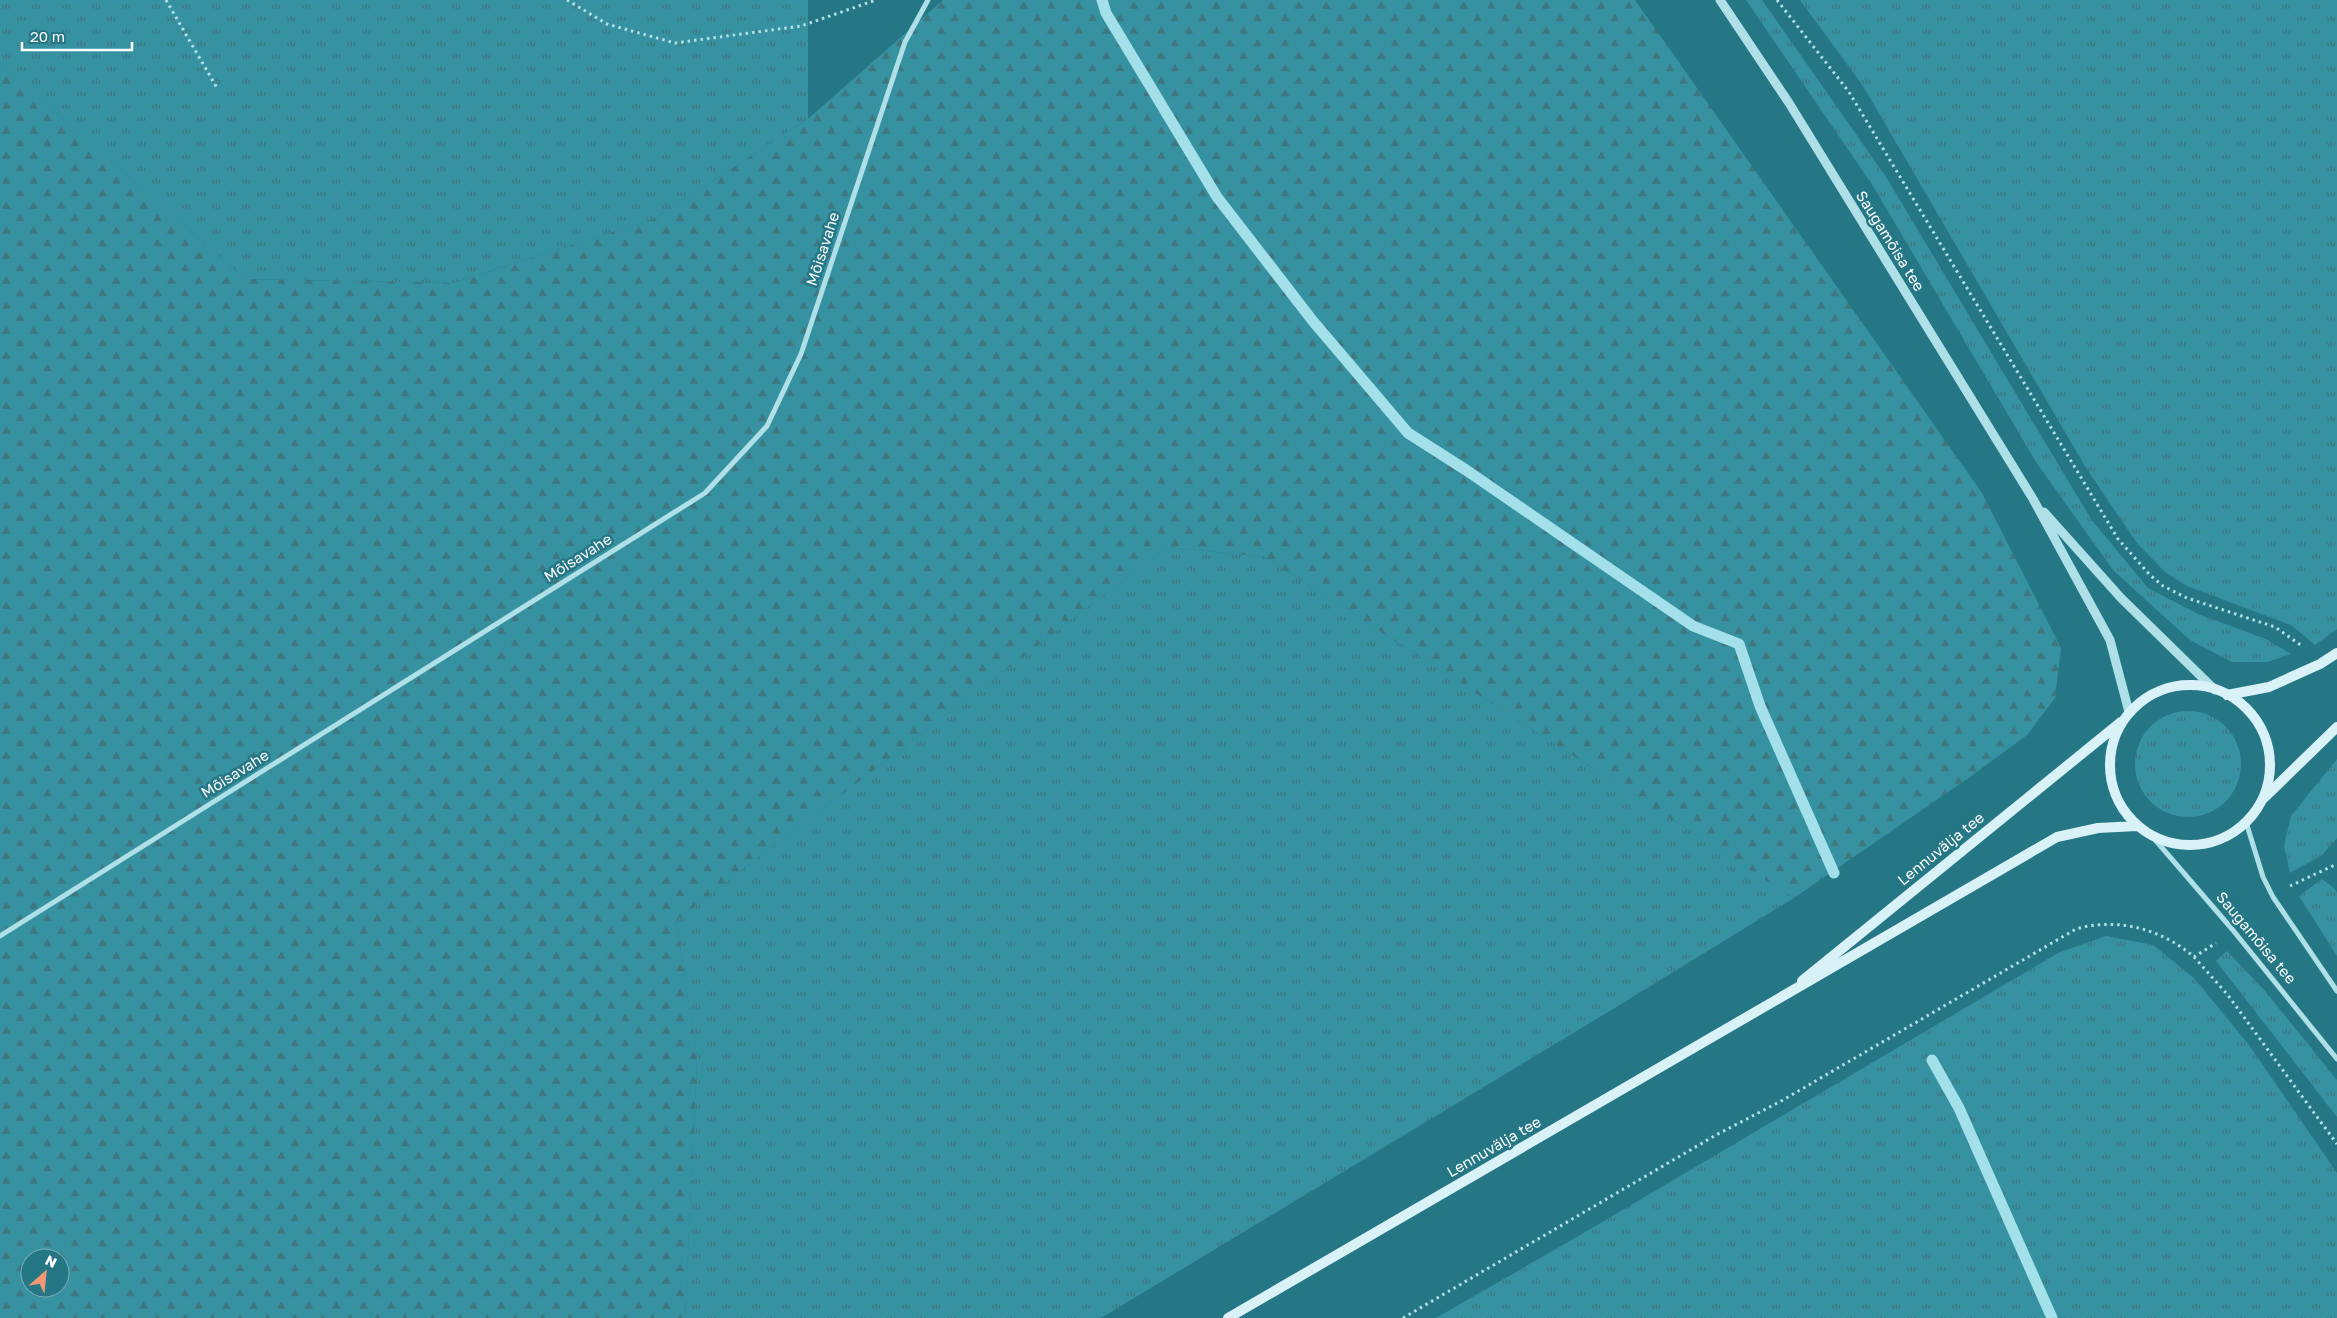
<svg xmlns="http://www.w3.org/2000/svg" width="2337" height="1318" font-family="'Golos Text',sans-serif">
<defs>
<pattern id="grass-tufts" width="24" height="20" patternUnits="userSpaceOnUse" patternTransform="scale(1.25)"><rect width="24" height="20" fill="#3692a1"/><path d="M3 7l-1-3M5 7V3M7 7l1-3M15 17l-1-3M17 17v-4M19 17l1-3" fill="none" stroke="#3f767f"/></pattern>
<pattern id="forest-firs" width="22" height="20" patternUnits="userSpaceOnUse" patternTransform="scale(1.25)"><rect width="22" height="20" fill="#3692a1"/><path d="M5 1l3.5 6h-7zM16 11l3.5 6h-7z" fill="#3f767f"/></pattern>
</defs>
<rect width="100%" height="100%" fill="#257785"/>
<path fill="url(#grass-tufts)" d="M0 0H808V119L654 219 453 283 245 279 0 63Z
M1746 0H1762L1886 177 2091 519 2148 588 2198 614 2266 639 2291 654 2267 662H2232L2190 640 2113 570 2036 462 1873 186Z
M1800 0H2337V629L2315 645 2291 625 2187 586 2166 573 2137 543 2086 468 1863 86Z
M1167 547 1265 557 1794 898 1618 1006 1101 1318H685L697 1056 676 920Z
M2135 764a53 53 0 1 1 106 0a53 53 0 1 1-106 0Z
M2337 759V838L2322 855 2290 873 2284 846 2291 816Z
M2322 879 2335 889 2337 893V956L2299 896Z
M2106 936 2153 945 2194 978 2249 1045 2337 1173V1318H1436L1582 1234 2058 953Z
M2227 951 2265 991 2337 1080V1117L2216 961Z"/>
<path fill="url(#forest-firs)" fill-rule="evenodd" d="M943 0H1635L1982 493 2061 648 2055 698 2027 735 1970 777 1794 898 1265 557 1167 547 676 920 697 1056 685 1318H0V63L245 279 453 283 654 219 808 119ZM30 1258H60V1288H30Z"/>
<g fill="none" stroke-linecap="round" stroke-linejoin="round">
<path stroke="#a3e0e9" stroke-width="11" d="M1102 0 1106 13 1217 197 1312 320 1408 433 1466 470 1693 626 1739 644 1760 706 1834 873
M1932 1060 1959 1108 2052 1318"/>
<path stroke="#afe0e8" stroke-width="3" stroke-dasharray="2.5 4" stroke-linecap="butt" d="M166 0 217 88
M567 0 607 24 675 43 801 26 876 0
M1777 0 1849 92 2118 539 2150 575 2163 586 2187 598 2275 627 2302 646
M2290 886 2337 864
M2194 957 2227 994 2337 1144
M1403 1318 1716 1135 1783 1100 2076 929C2117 917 2162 929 2194 957L2216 943"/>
<path stroke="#afe0e8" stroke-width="5" d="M2246 822 2263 877 2273 897 2337 991
M2151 835 2232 929 2337 1059
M0 936 705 493 767 426 801 354 905 42 928 0"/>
<path stroke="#afe0e8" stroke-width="9" d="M1720 0 1789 103 2033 499 2110 640 2129 712
M2044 512 2121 598 2215 690"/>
<path stroke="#d9f2f7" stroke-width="10" d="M2110 765a80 80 0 1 1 160 0a80 80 0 1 1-160 0Z
M2227 695 2269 687 2320 664 2337 653
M2264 798 2337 727
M1802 981 2121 722
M1228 1318 2057 837 2098 828 2137 826"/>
</g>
<g text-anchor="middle" stroke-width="5" stroke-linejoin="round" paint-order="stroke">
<g font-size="15" fill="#fff" stroke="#257785">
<text transform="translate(1890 241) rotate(58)" y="5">Saugamõisa tee</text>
<text transform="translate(823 249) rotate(-72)" y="5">Mõisavahe</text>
<text transform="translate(578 558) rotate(-32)" y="5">Mõisavahe</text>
<text transform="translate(235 774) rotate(-32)" y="5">Mõisavahe</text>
<text transform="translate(1941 849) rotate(-39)" y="5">Lennuvälja tee</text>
<text transform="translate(2256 938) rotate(50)" y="5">Saugamõisa tee</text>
<text transform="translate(1494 1147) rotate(-30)" y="5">Lennuvälja tee</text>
</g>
</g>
<g transform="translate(45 1273) rotate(27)"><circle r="24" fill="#257785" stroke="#7cadb6"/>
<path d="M0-4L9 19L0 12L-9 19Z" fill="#f29973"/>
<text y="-8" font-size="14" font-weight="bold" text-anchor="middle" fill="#ffffff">N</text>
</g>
<path d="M22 42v8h110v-8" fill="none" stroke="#ffffff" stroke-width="2.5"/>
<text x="30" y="42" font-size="15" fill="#ffffff" stroke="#257785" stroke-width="4" paint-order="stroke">20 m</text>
</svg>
